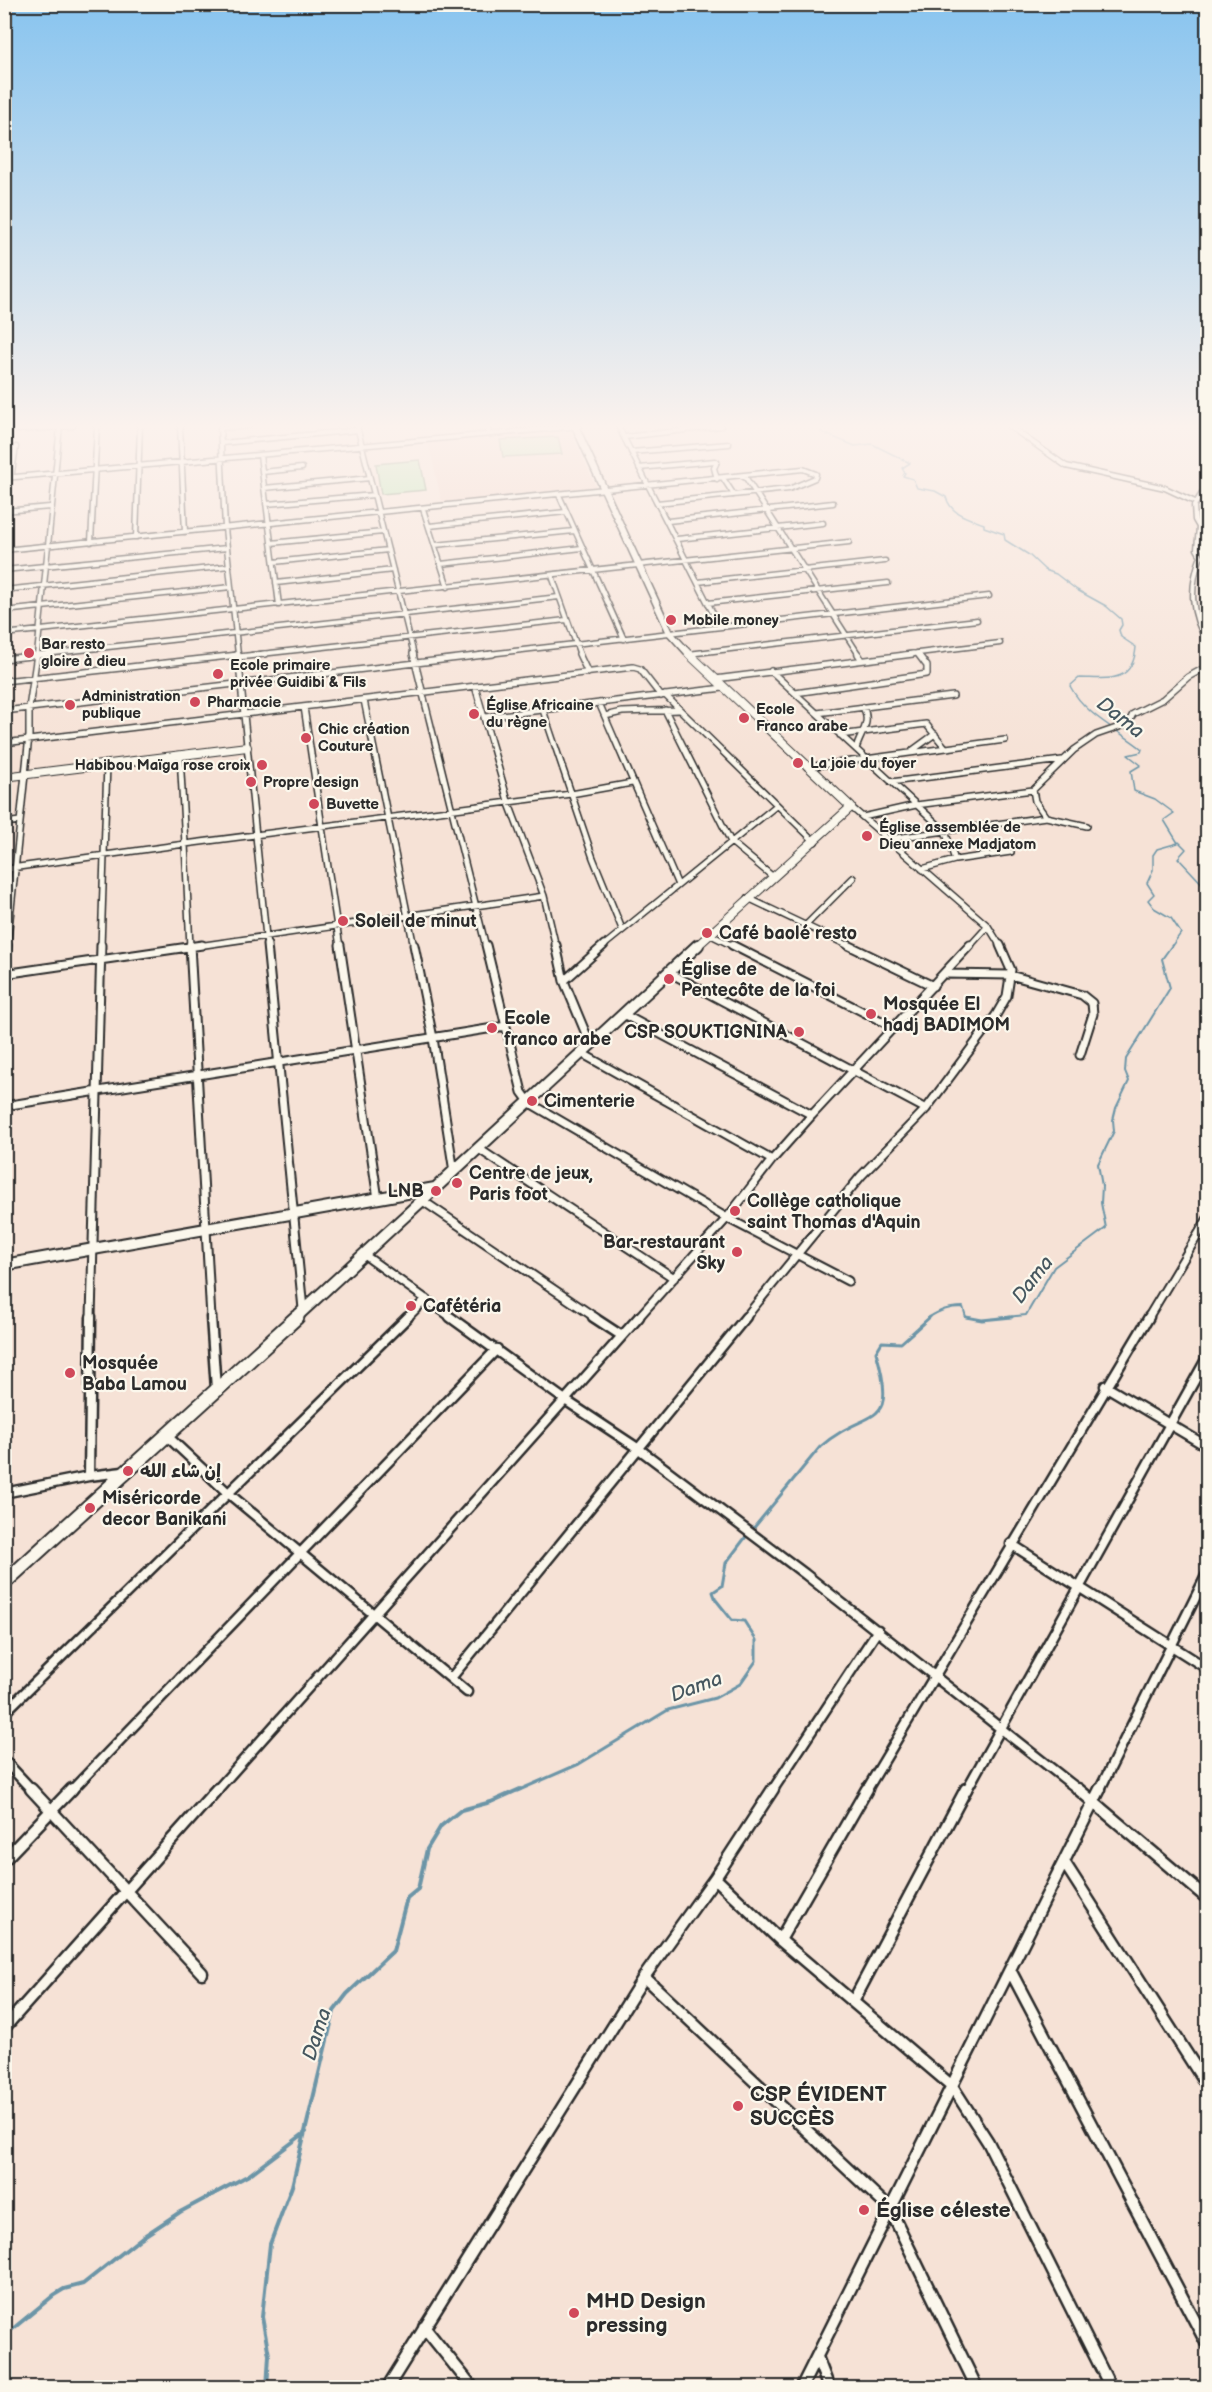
<svg xmlns="http://www.w3.org/2000/svg" width="1212" height="2392" font-family="'Balsamiq Sans','Playpen Sans Arabic',sans-serif">
<rect width="100%" height="100%" fill="#f6e2d6"/>
<filter id="ink" filterUnits="userSpaceOnUse"><feTurbulence type="fractalNoise" baseFrequency=".0167" numOctaves="2"/><feDisplacementMap in="SourceGraphic" scale="12" xChannelSelector="R" yChannelSelector="G"/><feConvolveMatrix kernelMatrix="1 2 1 2 8 2 1 2 1" color-interpolation-filters="sRGB"/></filter>
<g filter="url(#ink)">
<path fill="#f2d3c7" d="M569 428 596 487 442 503 428 441Z"/>
<path fill="#abe5aa" stroke="#6b886a" stroke-width="1.5" d="M558 437 562 454 503 457 500 440Z
M420 460 426 490 381 494 376 464Z"/>
<g fill="none" stroke-linecap="round" stroke-linejoin="round">
<path stroke="#6c95a7" stroke-width="1.5" d="M823 426 821 432 855 446 872 444 910 463 902 468 905 473 903 476 913 479 917 488 935 491 946 497C951 515 969 518 984 524V527L1004 534 1005 540 1029 555 1045 570 1056 574 1077 590 1106 606 1121 619 1122 625 1119 630 1121 637 1136 647C1133 685 1106 678 1079 678L1070 686C1085 715 1117 729 1142 749L1141 752 1128 755 1141 765 1131 771 1134 791 1155 799 1174 813 1164 820 1178 843 1157 849 1153 855V870L1147 883 1154 894 1148 900 1154 908 1171 918 1181 933 1171 947
M1179 842 1186 849 1178 858 1208 890"/>
<path stroke="#6c95a7" stroke-width="2" d="M928 1318C940 1310 949 1307 963 1307L966 1317 972 1318
M998 1318 1026 1315 1054 1267 1106 1228 1101 1203 1102 1186 1098 1164 1114 1131 1113 1120 1116 1108 1129 1081 1125 1071 1126 1059 1170 988 1162 959 1172 945"/>
<path stroke="#6c95a7" stroke-width="3" d="M966 1317 982 1320 1012 1317
M752 1530 820 1447C866 1406 900 1433 876 1352L882 1342 901 1343 930 1317
M517 1791 579 1764 668 1710 715 1698 740 1684 756 1661V1640L744 1621 732 1620 716 1600 713 1592 722 1586 726 1563 748 1534"/>
<path stroke="#6c95a7" stroke-width="4" d="M4 2336 54 2295 64 2289 83 2284 141 2238 180 2212 249 2175 306 2132
M267 2388 269 2355 262 2317 270 2244 292 2186 334 2011 347 1994 393 1951 407 1898 418 1889 427 1849 441 1826 461 1810 491 1802 520 1789"/>
<defs>
<path id="street-far4" d="M180 426 185 532
M220 426 225 528 238 655
M357 426 414 655
M486 426 489 434
M618 426 720 627
M1009 426 1066 466 1165 488 1195 502
M220 428 249 426
M4 431 73 426
M624 437 721 426
M222 443 358 430
M631 452 729 444
M260 455 279 605
M639 468 715 461 717 462 714 468 717 479
M262 472 302 468
M742 476 746 478 859 655
M4 478 580 426
M11 478 16 447
M723 478 734 495
M1208 484 1194 506 1195 520 1199 527 1197 549 1201 556C1189 587 1190 614 1208 643
M264 488 370 478
M559 495 624 639
M266 504 374 495
M423 509 448 587
M4 511 50 507
M668 521 833 503
M429 526 566 512
M136 537 140 426
M677 539 823 523
M91 542 97 426
M271 543 383 532
M435 545 574 531
M4 550 803 469 816 474 815 478 789 489 657 503
M274 562 388 550
M441 564 582 548
M4 570 227 548
M552 576 580 655
M698 582 885 561
M276 583 393 570
M4 590 229 566
M708 603 888 583
M4 611 231 587
M4 634 849 542
M917 653 919 655
M688 654 977 620
M36 655 559 597
M37 655 60 426
M234 655H238
M252 655 566 620
M480 655 989 596
M902 655 1000 643"/>
<path id="street-far3" d="M238 654 267 947
M413 654 486 947
M579 654 588 673
M858 654 862 660
M238 657 265 654
M4 659 49 654
M771 671 945 831 955 860
M715 679 913 654
M4 681 238 655
M475 686 508 801 544 896 556 947
M795 693 927 674V666L918 654
M665 695 815 842
M364 700 414 947
M599 703 678 885
M304 707 340 947
M543 710 593 858 622 929
M665 710 731 842 772 876
M4 711 493 654
M817 713 953 696
M605 716 622 712 679 710
M485 717 723 688
M840 735 926 724 945 747
M4 743 633 667 640 669 661 696
M856 749C860 734 872 723 863 707
M913 750 935 734
M180 755 185 844 571 794 632 783
M807 767 1005 740
M891 782 1062 760
M1033 790 1035 801 1046 817
M851 807 988 926 1001 947
M863 817 916 805 1033 790 1074 750 1096 735 1128 724 1133 714 1163 699 1188 677 1208 666
M4 823 20 821
M888 839 1046 817 1087 826
M4 869 185 844 190 947
M922 869 955 860 1011 852
M748 898 851 947
M805 926 853 878
M711 935 735 947
M7 947 29 736V708L37 654
M101 947 107 764
M191 947 544 896
M602 947 777 805
M969 947 988 926"/>
<path id="street-far2" d="M190 945 211 1318
M267 945 303 1309
M340 945 378 1199
M414 945 433 1038 454 1172
M486 945 522 1092 530 1103 727 1218 848 1281
M556 945 564 981 591 1046
M732 945 893 1027
M848 945 933 986
M670 973 926 1109
M4 974 202 945
M945 974 1010 975 1082 995 1092 1003 1093 1014 1080 1055
M4 976 7 945
M564 981 604 945
M623 1014 812 1115
M583 1054 772 1160
M4 1106 506 1026
M479 1149 674 1278
M423 1201 596 1318
M363 1254 452 1318
M91 1318 101 945
M407 1318 426 1299
M638 1318 727 1218 772 1160 812 1115 970 945
M745 1318 861 1176 926 1109 996 1015 1007 996 1011 970 1000 945
M1148 1318 1208 1218"/>
<path id="street-far1" d="M211 1317 216 1389
M450 1317 565 1400 639 1449 805 1574 1080 1791
M593 1317 622 1336
M1105 1386 1208 1447
M166 1435 228 1493 467 1692
M89 1476 91 1317
M4 1493 89 1476 123 1472
M1011 1544 1208 1669
M451 1678 746 1317
M4 1713 408 1317
M4 1760 33 1791
M71 1791 497 1349
M216 1791 639 1317
M772 1791 878 1630
M866 1791 1149 1317
M966 1791 1208 1356
M1099 1791 1208 1572"/>
<path id="street" d="M31 1789 202 1973
M1078 1789 1208 1899
M4 1860 72 1789
M1064 1862 1208 2087
M715 1878 780 1940 952 2086 988 2142 1111 2388
M780 1940 867 1789
M1010 1970 1208 2346
M644 1977 890 2209 977 2388
M853 2002 966 1789
M4 2028 217 1789
M424 2327 473 2388
M817 2357 829 2388
M387 2388 644 1977 715 1878 773 1789
M801 2388 1100 1789"/>
<path id="secondary-far3" d="M575 426 670 633 690 655"/>
<path id="secondary-far2" d="M689 654 851 807 696 947
M4 777 247 747"/>
<path id="secondary-far1" d="M4 1265 435 1188
M295 1318 698 945"/>
<path id="secondary" d="M4 1583 297 1317"/>
</defs>
<use href="#street-far4" stroke="#2b2b2b" stroke-width="7"/>
<use href="#street-far3" stroke="#2b2b2b" stroke-width="8"/>
<use href="#street-far2" stroke="#2b2b2b" stroke-width="11"/>
<use href="#street-far1" stroke="#2b2b2b" stroke-width="13"/>
<use href="#street" stroke="#2b2b2b" stroke-width="15"/>
<use href="#secondary-far3" stroke="#2b2b2b" stroke-width="9"/>
<use href="#secondary-far2" stroke="#2b2b2b" stroke-width="10"/>
<use href="#secondary-far1" stroke="#2b2b2b" stroke-width="14"/>
<use href="#secondary" stroke="#2b2b2b" stroke-width="17"/>
<use href="#street-far4" stroke="#fbf7ec" stroke-width="4"/>
<use href="#street-far3" stroke="#fbf7ec" stroke-width="5"/>
<use href="#street-far2" stroke="#fbf7ec" stroke-width="7"/>
<use href="#street-far1" stroke="#fbf7ec" stroke-width="8"/>
<use href="#street" stroke="#fbf7ec" stroke-width="10"/>
<use href="#secondary-far3" stroke="#fbf7ec" stroke-width="6"/>
<use href="#secondary-far2" stroke="#fbf7ec" stroke-width="8"/>
<use href="#secondary-far1" stroke="#fbf7ec" stroke-width="10"/>
<use href="#secondary" stroke="#fbf7ec" stroke-width="13"/>
</g>
</g>
<linearGradient id="sky" x2="0" y2="1"><stop stop-color="#88c4ef"/><stop offset="0.56" stop-color="#fbf2ed"/><stop offset="1" stop-color="#fbf2ed" stop-opacity="0"/></linearGradient>
<rect width="1212" height="761" fill="url(#sky)"/>
<g fill="#d1495b" stroke="#fbf7ec" stroke-width="2">
<circle cx="671" cy="620" r="6"/>
<circle cx="29" cy="653" r="6"/>
<circle cx="218" cy="674" r="6"/>
<circle cx="195" cy="702" r="6"/>
<circle cx="70" cy="705" r="6"/>
<circle cx="474" cy="714" r="6"/>
<circle cx="744" cy="718" r="6"/>
<circle cx="306" cy="738" r="6"/>
<circle cx="798" cy="763" r="6"/>
<circle cx="262" cy="765" r="6"/>
<circle cx="251" cy="782" r="6"/>
<circle cx="314" cy="804" r="6"/>
<circle cx="867" cy="836" r="6"/>
<circle cx="343" cy="921" r="6"/>
<circle cx="707" cy="933" r="6"/>
<circle cx="669" cy="979" r="6"/>
<circle cx="871" cy="1014" r="6"/>
<circle cx="492" cy="1028" r="6"/>
<circle cx="799" cy="1032" r="6"/>
<circle cx="532" cy="1101" r="6"/>
<circle cx="457" cy="1183" r="6"/>
<circle cx="436" cy="1191" r="6"/>
<circle cx="735" cy="1211" r="6"/>
<circle cx="737" cy="1252" r="6"/>
<circle cx="411" cy="1306" r="6"/>
<circle cx="70" cy="1373" r="6"/>
<circle cx="128" cy="1471" r="6"/>
<circle cx="90" cy="1508" r="6"/>
<circle cx="738" cy="2106" r="6"/>
<circle cx="864" cy="2210" r="6"/>
<circle cx="574" cy="2313" r="6"/>
</g>
<g text-anchor="middle" stroke-width="4.5" stroke-linejoin="round" paint-order="stroke">
<g font-size="15" font-weight="bold" fill="#2b2b2b" stroke="#fbf7ec" text-anchor="start">
<text x="683" y="625">Mobile money</text>
<text x="41" y="649">Bar resto<tspan x="41" dy="17">gloire à dieu</tspan></text>
<text x="230" y="670">Ecole primaire<tspan x="230" dy="17">privée Guidibi &amp; Fils</tspan></text>
<text x="82" y="701">Administration<tspan x="82" dy="17">publique</tspan></text>
<text x="207" y="707">Pharmacie</text>
<text x="486" y="710">Église Africaine<tspan x="486" dy="17">du règne</tspan></text>
<text x="756" y="714">Ecole<tspan x="756" dy="17">Franco arabe</tspan></text>
<text x="318" y="734">Chic création<tspan x="318" dy="17">Couture</tspan></text>
<text x="810" y="768">La joie du foyer</text>
<text x="250" y="770" text-anchor="end">Habibou Maïga rose croix</text>
<text x="263" y="787">Propre design</text>
<text x="326" y="809">Buvette</text>
<text x="879" y="832">Église assemblée de<tspan x="879" dy="17">Dieu annexe Madjatom</tspan></text>
</g>
<g font-size="18" font-weight="bold" fill="#2b2b2b" stroke="#fbf7ec" text-anchor="start">
<text x="355" y="927">Soleil de minut</text>
<text x="719" y="939">Café baolé resto</text>
<text x="681" y="975">Église de<tspan x="681" dy="21">Pentecôte de la foi</tspan></text>
<text x="883" y="1010">Mosquée El<tspan x="883" dy="21">hadj BADIMOM</tspan></text>
<text x="504" y="1024">Ecole<tspan x="504" dy="21">franco arabe</tspan></text>
<text x="787" y="1038" text-anchor="end">CSP SOUKTIGNINA</text>
<text x="544" y="1107">Cimenterie</text>
<text x="469" y="1179">Centre de jeux,<tspan x="469" dy="21">Paris foot</tspan></text>
<text x="424" y="1197" text-anchor="end">LNB</text>
<text x="747" y="1207">Collège catholique<tspan x="747" dy="21">saint Thomas d'Aquin</tspan></text>
<text x="725" y="1248" text-anchor="end">Bar-restaurant<tspan x="725" dy="21">Sky</tspan></text>
<text x="423" y="1312">Cafétéria</text>
<text x="82" y="1369">Mosquée<tspan x="82" dy="21">Baba Lamou</tspan></text>
<text x="140" y="1477">إن شاء الله</text>
<text x="102" y="1504">Miséricorde<tspan x="102" dy="21">decor Banikani</tspan></text>
</g>
<g font-size="20" font-style="italic" fill="#46575f" stroke="#fbf7ec">
<text transform="translate(1121 717) rotate(38)" y="7">Dama</text>
<text transform="translate(1032 1279) rotate(-52)" y="7">Dama</text>
<text transform="translate(696 1686) rotate(-20)" y="7">Dama</text>
<text transform="translate(316 2034) rotate(-72)" y="7">Dama</text>
</g>
<g font-size="21" font-weight="bold" fill="#2b2b2b" stroke="#fbf7ec" text-anchor="start">
<text x="750" y="2101">CSP ÉVIDENT<tspan x="750" dy="24">SUCCÈS</tspan></text>
<text x="876" y="2217">Église céleste</text>
<text x="586" y="2308">MHD Design<tspan x="586" dy="24">pressing</tspan></text>
</g>
</g>
<rect width="1212" height="2392" fill="none" stroke="#fbf7ec" stroke-width="24"/>
<rect x="12" y="12" width="1188" height="2368" fill="none" stroke="#2b2b2b" stroke-width="2" filter="url(#ink)"/>
</svg>
